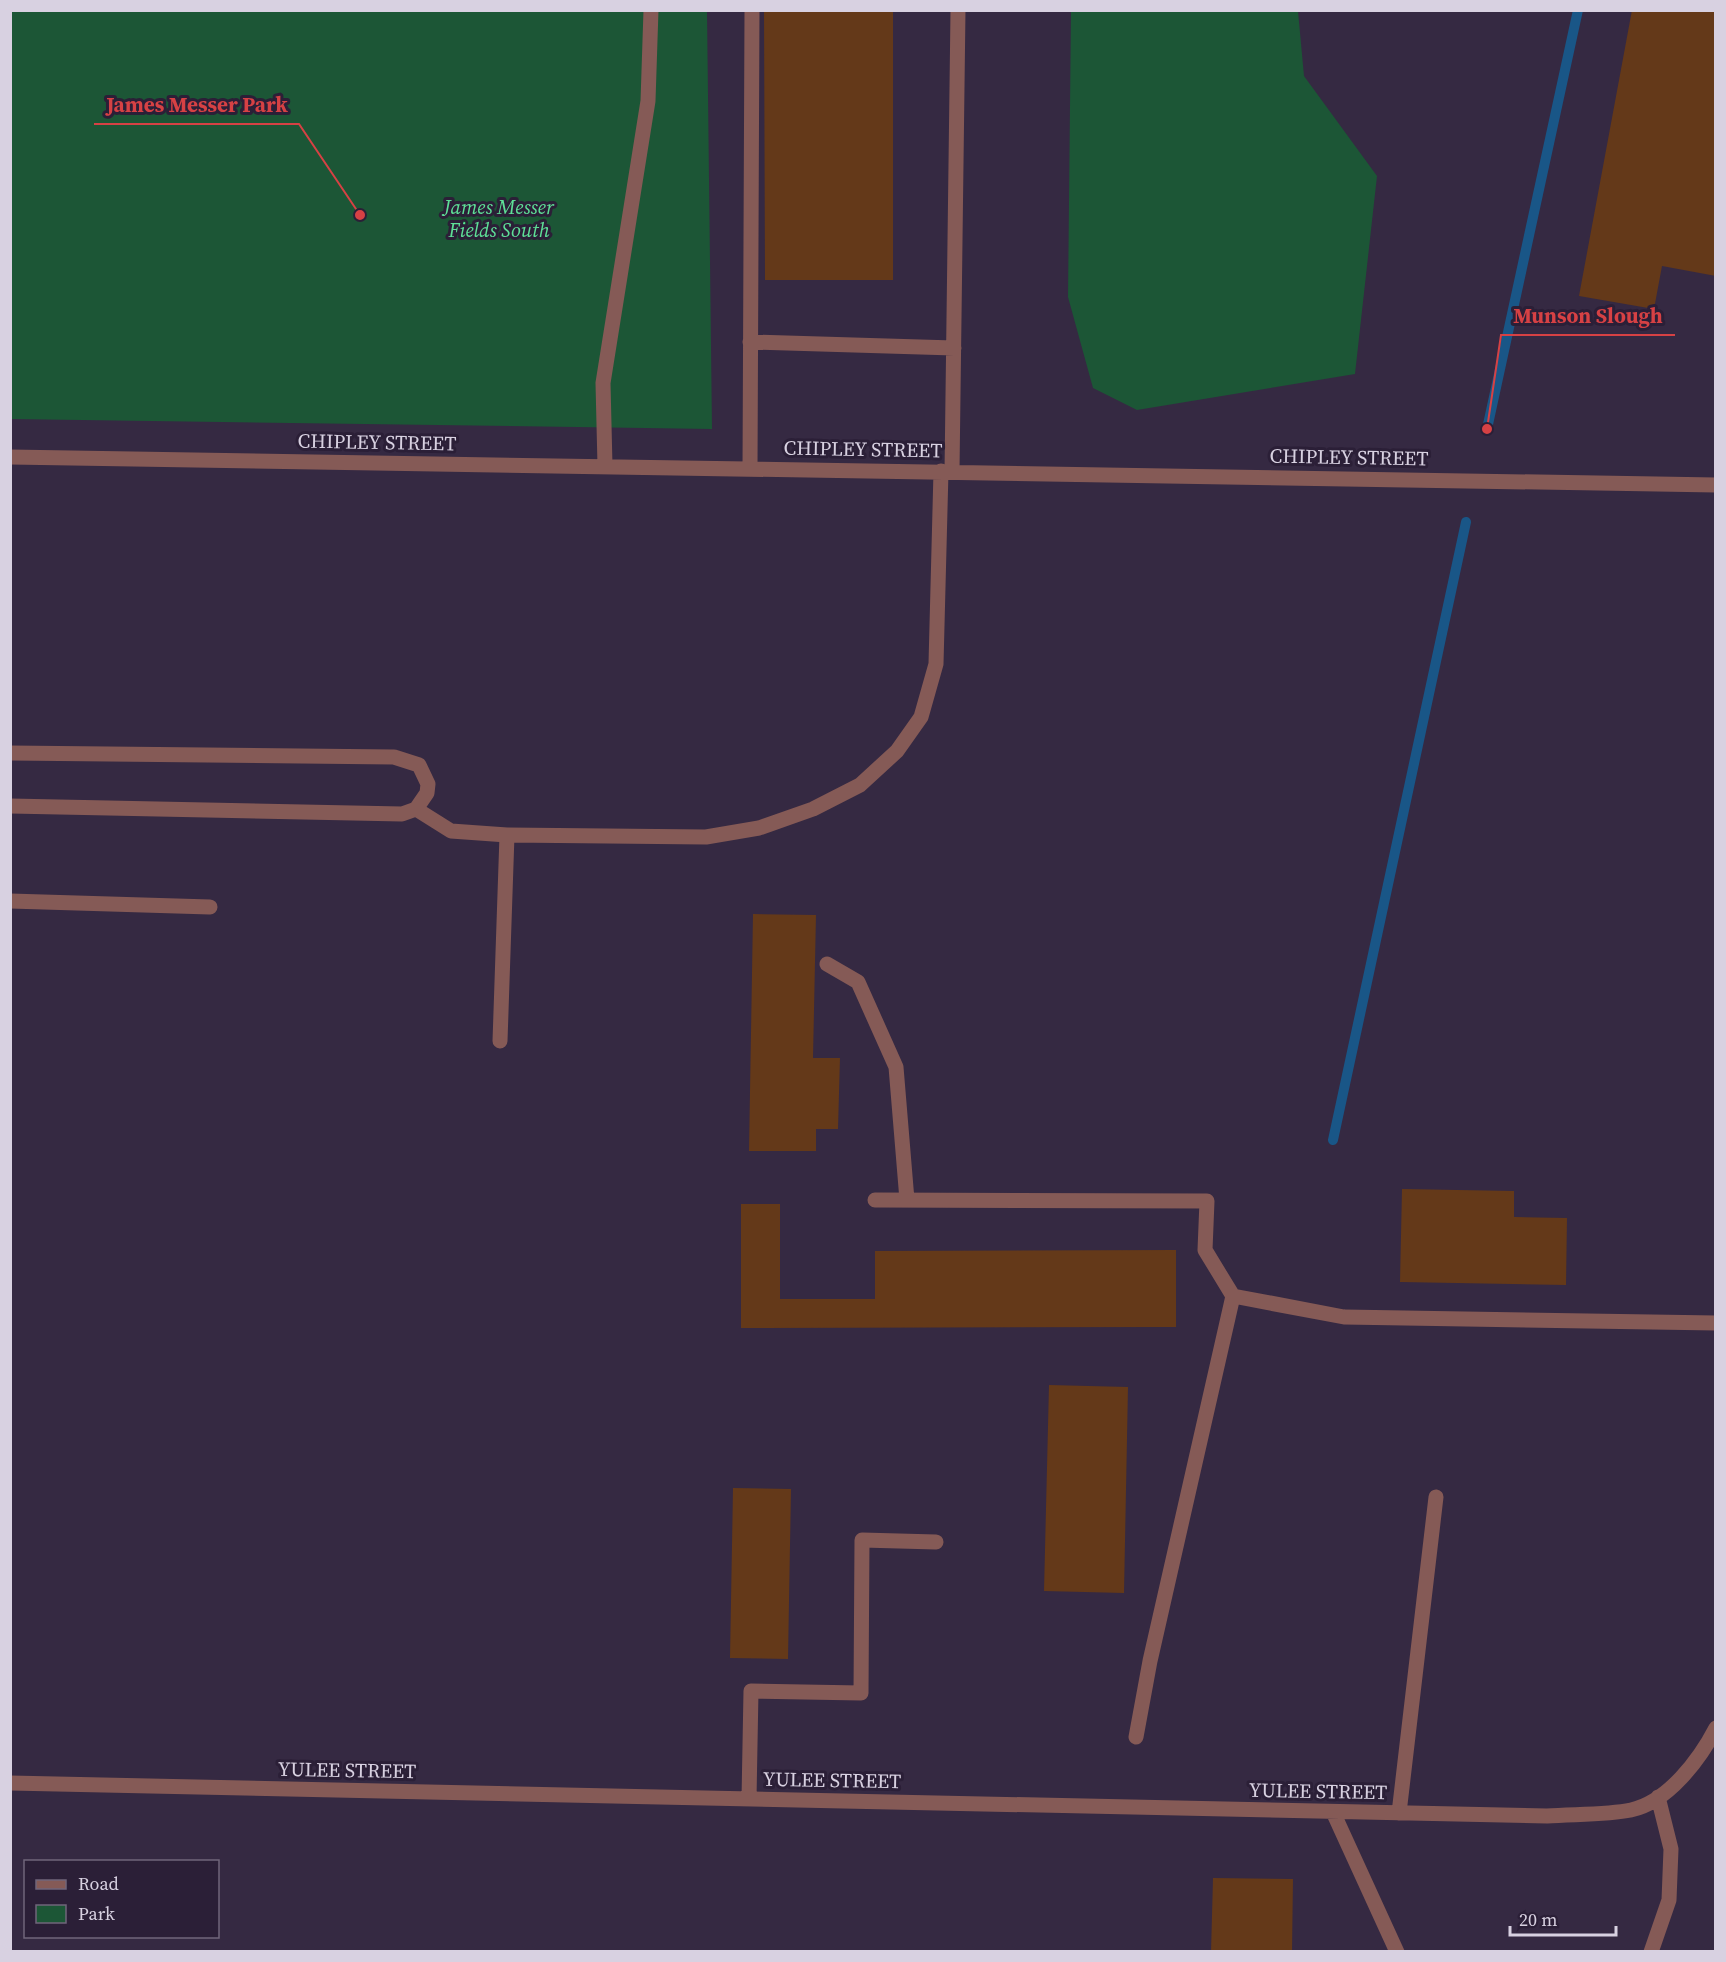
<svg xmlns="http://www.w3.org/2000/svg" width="1726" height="1962" font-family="'Source Serif 4',serif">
<rect width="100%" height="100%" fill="#352942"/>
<path fill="#1c5636" d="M11 11H707L712 429 11 419Z
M1071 11H1298L1304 76 1377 176 1355 374 1137 410 1093 388 1068 297Z"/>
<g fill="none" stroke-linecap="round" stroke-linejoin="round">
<path stroke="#195687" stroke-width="10" d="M1487 429 1578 10
M1333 1140 1466 522"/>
</g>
<path fill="#643919" d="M764 10H893V280H765Z
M1632 10H1716V276L1662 266 1654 309 1579 296Z
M753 914 816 915 813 1058H840L838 1129H816V1151H749Z
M1402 1189 1514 1191V1217L1567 1218 1566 1285 1400 1282Z
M741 1204H780V1299H875V1251L1176 1250V1327L741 1328Z
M1049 1385 1128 1387 1124 1593 1044 1591Z
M733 1488 791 1489 788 1659 730 1658Z
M1213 1878 1293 1879 1292 1952H1211Z"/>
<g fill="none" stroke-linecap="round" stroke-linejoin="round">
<path stroke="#855a56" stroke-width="15" d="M750 342 954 348
M10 457 1716 485
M605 466 603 383 648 101 651 10
M750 469 752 10
M952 472 958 10
M10 753 394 757 419 765 428 784 427 793 416 809 402 814 10 806
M416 809 451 831 507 835 706 837 759 828 813 809 860 785 897 751 921 717 936 664 941 471
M10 901 210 907
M827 964 858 982 896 1067 907 1200
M500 1041 507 835
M875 1200 1207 1201 1205 1250 1233 1296 1150 1661 1136 1737
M1233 1296 1344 1317 1716 1323
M10 1783 1547 1816C1572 1814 1607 1815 1631 1810 1668 1802 1700 1759 1716 1728
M749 1799 751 1691 861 1693 862 1540 936 1542
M1333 1812 1397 1952
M1399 1813 1436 1497
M1651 1952 1669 1900 1671 1849 1658 1797"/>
</g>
<g text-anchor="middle" stroke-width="6" stroke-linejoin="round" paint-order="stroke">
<g font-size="20" font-style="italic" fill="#5ee097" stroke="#2b1f37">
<text x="499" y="214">James Messer<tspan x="499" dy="23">Fields South</tspan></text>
</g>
<g font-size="20" fill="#d8d1e1" stroke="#2b1f37">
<text transform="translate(377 442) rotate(1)" y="7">CHIPLEY STREET</text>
<text transform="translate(863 449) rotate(1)" y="7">CHIPLEY STREET</text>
<text transform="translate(1349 457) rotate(1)" y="7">CHIPLEY STREET</text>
<text transform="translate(347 1770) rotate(1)" y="7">YULEE STREET</text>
<text transform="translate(832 1780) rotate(1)" y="7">YULEE STREET</text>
<text transform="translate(1318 1791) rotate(1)" y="7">YULEE STREET</text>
</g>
</g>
<path fill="none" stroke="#d64144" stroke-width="2" d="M360 215L299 124H94M1487 429L1501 335H1675"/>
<g fill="#d64144" stroke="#2b1f37" stroke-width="2">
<circle cx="360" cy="215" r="6"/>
<circle cx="1487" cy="429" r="6"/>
</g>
<g font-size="21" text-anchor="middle" font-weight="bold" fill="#d64144" stroke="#2b1f37" stroke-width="6" stroke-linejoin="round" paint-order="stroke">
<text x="197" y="112">James Messer Park</text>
<text x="1588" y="323">Munson Slough</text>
</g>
<rect width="1726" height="1962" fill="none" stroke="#d8d1e1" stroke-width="24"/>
<rect x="24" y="1860" width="195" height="78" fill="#2b1f37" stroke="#70667b" stroke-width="1.5"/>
<rect x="36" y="1880" width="30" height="9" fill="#855a56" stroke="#70667b" stroke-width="1.5"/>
<text x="78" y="1890" font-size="18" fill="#d8d1e1">Road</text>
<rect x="36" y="1905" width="30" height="18" fill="#1c5636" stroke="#70667b" stroke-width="1.5"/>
<text x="78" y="1920" font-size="18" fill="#d8d1e1">Park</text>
<path d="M1510 1926v9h106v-9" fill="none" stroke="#d8d1e1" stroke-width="3"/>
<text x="1519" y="1926" font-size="18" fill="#d8d1e1" stroke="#2b1f37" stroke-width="4.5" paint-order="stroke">20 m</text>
</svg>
